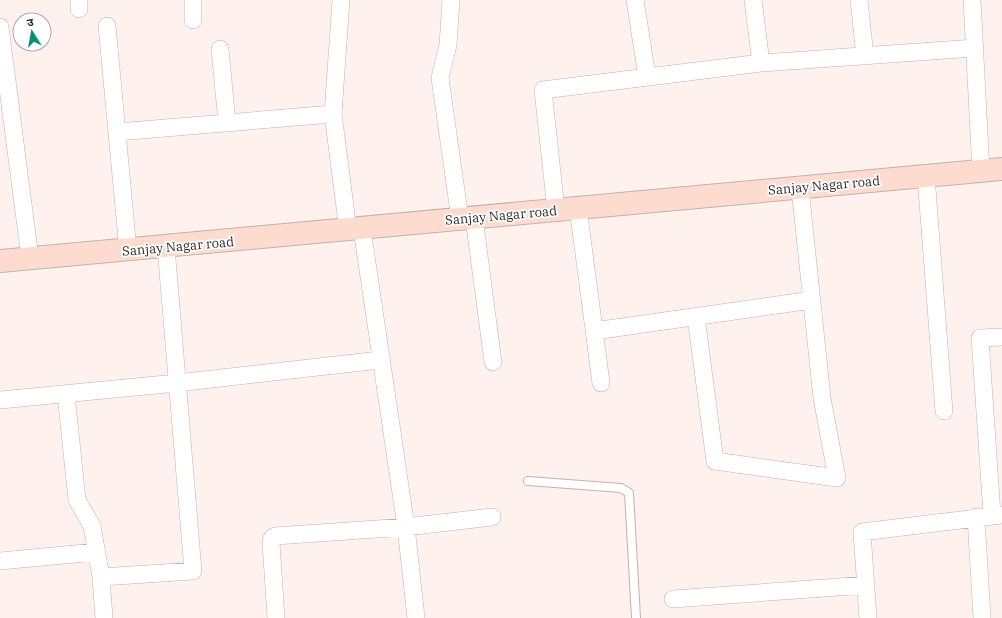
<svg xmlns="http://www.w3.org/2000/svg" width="1002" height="618" font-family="'IBM Plex Serif','Noto Sans Devanagari',serif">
<rect width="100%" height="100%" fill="#fff2ee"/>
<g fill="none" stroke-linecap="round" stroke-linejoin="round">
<defs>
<path id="lane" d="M528 481 621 488 629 493 636 618"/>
<path id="street" d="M79 0V9
M341 0 333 114 348 230
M451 0 448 45 440 78 460 219
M635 0 647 76
M753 0 761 63
M859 0 865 56
M972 0 981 171
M193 20V0
M107 26 128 250
M0 27 30 258
M220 49 227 123
M117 132 333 114
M926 176 944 411
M578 208 601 383
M556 210 543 90 761 63 975 48
M474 218 493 362
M362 229 406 527 416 618
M696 317 715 461 837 478 822 398 800 188
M594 331 812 300
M66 394 77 500 92 526 101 577 104 618
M0 400 177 383 380 360
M992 515 980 338 1002 337
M976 517 982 618
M0 561 96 552
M101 577 193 571 166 247
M673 599 866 585
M276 618 271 542 272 538 275 536 406 527 492 517
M868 618 862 532 1002 515"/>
<path id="secondary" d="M0 261 1002 169"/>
</defs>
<use href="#lane" stroke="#c0b2ac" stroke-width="10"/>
<use href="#street" stroke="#c0b2ac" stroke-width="18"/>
<use href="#secondary" stroke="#c0b2ac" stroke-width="24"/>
<use href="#lane" stroke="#fff" stroke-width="8"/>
<use href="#street" stroke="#fff" stroke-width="17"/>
<use href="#secondary" stroke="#fddccf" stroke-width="22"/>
</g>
<g text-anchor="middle" stroke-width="3.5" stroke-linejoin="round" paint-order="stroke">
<g font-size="13" fill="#2f2927" stroke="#fff">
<text transform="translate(824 185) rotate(-5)" y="5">Sanjay Nagar road</text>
<text transform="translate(501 215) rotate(-5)" y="5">Sanjay Nagar road</text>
<text transform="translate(178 246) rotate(-5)" y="5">Sanjay Nagar road</text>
</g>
</g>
<g transform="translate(32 32) rotate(349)"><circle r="19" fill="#ffffff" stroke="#aca9a9"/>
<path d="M0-3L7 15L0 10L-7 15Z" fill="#048f77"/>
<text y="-6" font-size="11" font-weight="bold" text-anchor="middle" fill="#2f2927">उ</text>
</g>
</svg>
